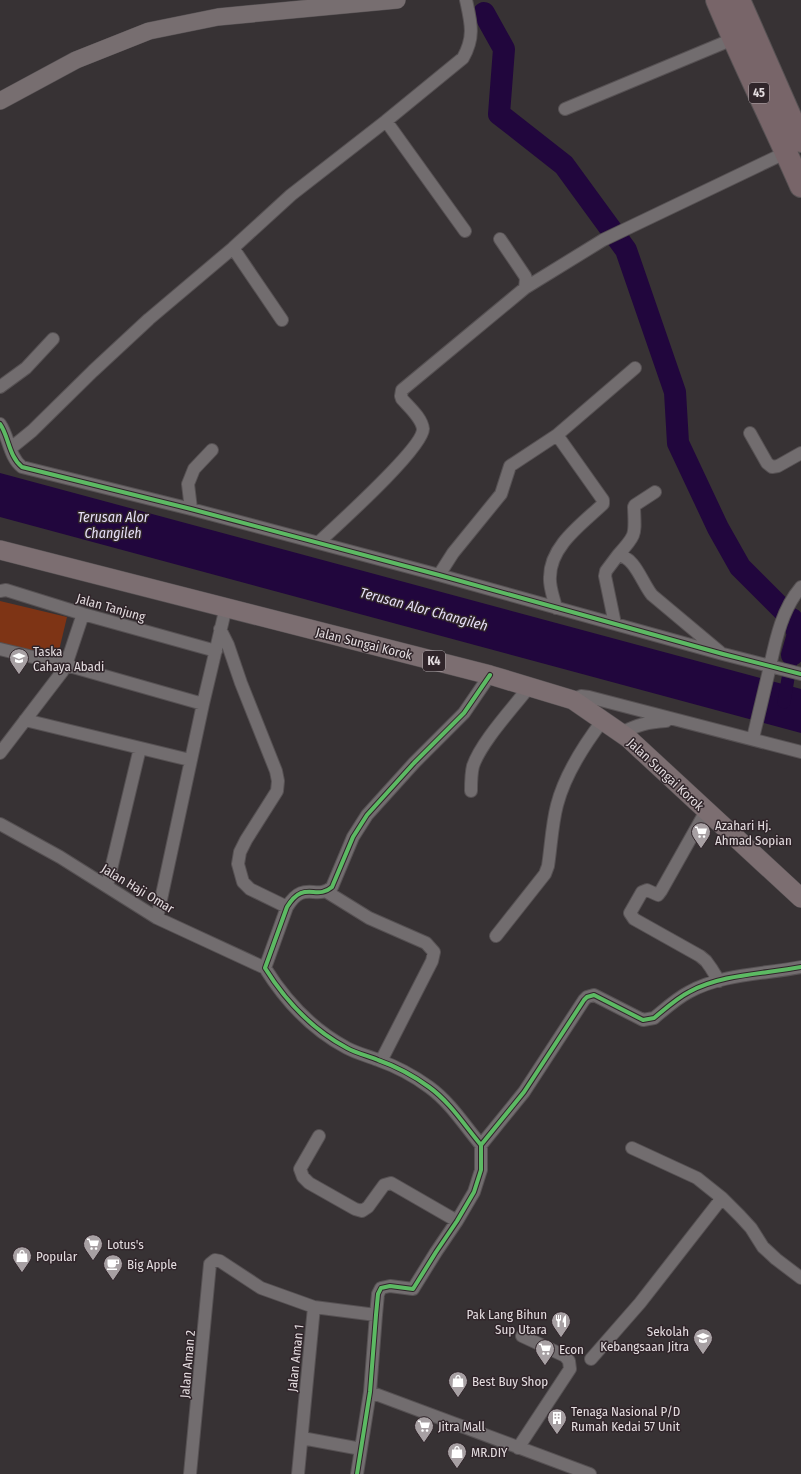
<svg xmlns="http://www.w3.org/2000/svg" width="801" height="1474" font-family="'Fira Sans Condensed',sans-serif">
<rect width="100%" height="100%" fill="#373234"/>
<path fill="#7e3415" d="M0 601 67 617 57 659 0 645Z"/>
<path fill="#21063d" d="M0 473 801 689V733L0 517Z"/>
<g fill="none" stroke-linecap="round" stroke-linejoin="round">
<path stroke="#21063d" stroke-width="13" d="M784 702 792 655"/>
<path stroke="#21063d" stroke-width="22" d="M484 13 504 49 499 114 564 165 626 250 675 392 678 443 718 528 740 567 783 610
M792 655 798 634 792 619"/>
<defs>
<path id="street" d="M565 109 733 39
M386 121 463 58C475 37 471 23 466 0
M233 248 282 320
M525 288 603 240 787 152
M0 387 26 368 53 339
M0 424C9 437 9 457 22 467L191 509 439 575 723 654 801 674
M750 433 767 463 772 467 778 466 801 453
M11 448 32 431 93 371 149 319 233 248 291 195 386 121 465 231
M191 509 188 484 194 469 212 450
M318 543C336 526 423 448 423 429 422 418 409 407 402 399L401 396 402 390 525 288 526 279 525 276 500 239
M618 555C637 534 635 535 634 507L635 505 655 492
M439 575 453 553 501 494 510 466 557 435
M0 591 6 590 83 614 216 651
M556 608C554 598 549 587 550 577 550 546 582 524 603 504V500L557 435 635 368
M615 624 605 576 606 571 618 555C635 557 642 583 652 595L720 652
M220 629 228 645 241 683 276 771 278 781 277 791 246 840 240 852 238 864 243 882 250 889 287 907
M0 649 66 665 203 704
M573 700 581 696 589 697 801 752
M25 720 190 760
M621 733C637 725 648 722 666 721
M753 738C758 717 763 696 768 675 775 644 780 612 801 587
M0 753 62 672 66 665 83 614
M471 791C471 783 471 774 473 766 481 742 513 708 529 687
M706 811 661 891 658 895 647 890 642 892 630 913 634 919 700 956 706 961 711 968 719 981
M0 824 60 857 157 918 265 968
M107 886 140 748
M327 892 369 918 426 943 434 952 432 961 381 1061
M157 918 203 704 226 607
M496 936 545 874 548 866C551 846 552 824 557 805 565 774 584 745 603 720
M319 1136 300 1169 303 1177 309 1183 355 1209 362 1211 368 1207 384 1185 391 1183 457 1221
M481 1145C465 1126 450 1102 429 1087 414 1076 395 1066 378 1060 368 1056 356 1053 347 1048 313 1030 285 1000 265 968L287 907C304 879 316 901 332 887L353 837 367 815 414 763 464 713 490 675
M632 1148 697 1178 722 1198 740 1216 751 1228 763 1247 776 1259 801 1278
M591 1359 640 1303 722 1198
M370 1392 590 1474
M302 1438 361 1449
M518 1448 570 1369 569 1361 565 1356 522 1336
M190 1474 210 1264 215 1260 220 1261 261 1288 314 1307
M298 1474 314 1307 376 1315
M357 1474 370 1392 376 1315 378 1294 381 1288 390 1286 413 1289 436 1252 457 1221 474 1192 481 1170V1145L524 1092 584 1000 587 997 594 995 643 1020 654 1018C665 1009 677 998 689 992 721 974 765 974 801 967"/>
<path id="secondary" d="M0 101 76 60 149 31 218 17 397 0"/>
<path id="primary" d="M0 550 490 675 573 700 628 738 801 898"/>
<path id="highway" d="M717 0C743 63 774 124 801 186
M739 0 801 141"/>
</defs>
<use href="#street" stroke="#565153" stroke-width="14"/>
<use href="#secondary" stroke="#565153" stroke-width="18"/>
<use href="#primary" stroke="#565153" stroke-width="20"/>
<use href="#highway" stroke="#565153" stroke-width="24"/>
<use href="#street" stroke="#726d6f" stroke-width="12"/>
<use href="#secondary" stroke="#776e70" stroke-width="17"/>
<use href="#primary" stroke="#7c6e71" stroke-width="19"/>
<use href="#highway" stroke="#786569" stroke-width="22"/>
<defs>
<path id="cycleway" d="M0 424C9 437 9 457 22 467L191 509 439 575 723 654 801 674
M481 1145C465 1126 450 1102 429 1087 414 1076 395 1066 378 1060 368 1056 356 1053 347 1048 313 1030 285 1000 265 968L287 907C304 879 316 901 332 887L353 837 367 815 414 763 464 713 490 675
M357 1474 370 1392 376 1315 378 1294 381 1288 390 1286 413 1289 436 1252 457 1221 474 1192 481 1170V1145L524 1092 584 1000 587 997 594 995 643 1020 654 1018C665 1009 677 998 689 992 721 974 765 974 801 967"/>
</defs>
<use href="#cycleway" stroke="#30252a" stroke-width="6"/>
<use href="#cycleway" stroke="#5cba63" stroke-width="4"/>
</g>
<defs>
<symbol id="school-pin" viewBox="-11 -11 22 30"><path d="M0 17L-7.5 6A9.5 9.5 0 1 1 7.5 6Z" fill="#a7a0a3" stroke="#30252a"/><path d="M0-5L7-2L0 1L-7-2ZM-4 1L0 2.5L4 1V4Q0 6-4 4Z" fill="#fff"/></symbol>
<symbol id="supermarket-pin" viewBox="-11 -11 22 30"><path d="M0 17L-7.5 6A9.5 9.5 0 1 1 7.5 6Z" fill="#a7a0a3" stroke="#30252a"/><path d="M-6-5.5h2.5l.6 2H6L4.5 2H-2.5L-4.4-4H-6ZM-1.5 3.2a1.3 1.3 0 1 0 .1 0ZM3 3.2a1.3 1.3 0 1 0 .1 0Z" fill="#fff"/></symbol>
<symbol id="shop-pin" viewBox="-11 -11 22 30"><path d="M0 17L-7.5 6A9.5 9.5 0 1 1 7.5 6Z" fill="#a7a0a3" stroke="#30252a"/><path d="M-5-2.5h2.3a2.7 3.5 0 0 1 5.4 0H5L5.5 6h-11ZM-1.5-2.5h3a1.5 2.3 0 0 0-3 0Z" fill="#fff"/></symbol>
<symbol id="cafe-pin" viewBox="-11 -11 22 30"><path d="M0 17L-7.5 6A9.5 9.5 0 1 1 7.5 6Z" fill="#a7a0a3" stroke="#30252a"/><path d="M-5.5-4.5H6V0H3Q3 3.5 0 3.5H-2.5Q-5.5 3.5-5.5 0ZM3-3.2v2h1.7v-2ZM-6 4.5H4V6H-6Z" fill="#fff"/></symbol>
<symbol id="restaurant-pin" viewBox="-11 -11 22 30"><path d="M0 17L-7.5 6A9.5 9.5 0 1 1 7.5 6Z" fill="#a7a0a3" stroke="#30252a"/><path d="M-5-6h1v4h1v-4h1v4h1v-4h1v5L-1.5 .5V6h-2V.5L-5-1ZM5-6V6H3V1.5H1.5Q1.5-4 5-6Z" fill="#fff"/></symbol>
<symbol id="building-pin" viewBox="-11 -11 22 30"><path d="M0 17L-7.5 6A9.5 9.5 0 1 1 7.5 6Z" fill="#a7a0a3" stroke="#30252a"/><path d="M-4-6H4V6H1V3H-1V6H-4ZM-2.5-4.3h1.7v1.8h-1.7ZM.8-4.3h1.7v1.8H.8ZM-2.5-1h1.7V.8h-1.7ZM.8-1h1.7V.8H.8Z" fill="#fff"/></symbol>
</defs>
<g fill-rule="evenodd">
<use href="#school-pin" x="8" y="647" width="22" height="30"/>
<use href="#supermarket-pin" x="690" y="821" width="22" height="30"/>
<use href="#supermarket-pin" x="82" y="1233" width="22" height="30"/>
<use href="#shop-pin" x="11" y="1245" width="22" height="30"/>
<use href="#cafe-pin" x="102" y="1253" width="22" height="30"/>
<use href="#restaurant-pin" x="550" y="1310" width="22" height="30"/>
<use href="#school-pin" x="692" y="1327" width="22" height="30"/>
<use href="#supermarket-pin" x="534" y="1338" width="22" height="30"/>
<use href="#shop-pin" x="447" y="1370" width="22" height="30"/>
<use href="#building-pin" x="546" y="1407" width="22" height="30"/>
<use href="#supermarket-pin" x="413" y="1415" width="22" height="30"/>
<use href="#shop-pin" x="446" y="1441" width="22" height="30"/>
</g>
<g text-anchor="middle" stroke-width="3" stroke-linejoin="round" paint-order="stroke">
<g fill="#30252a" stroke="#ada5a9" stroke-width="1">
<rect x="749" y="83" width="20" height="20" rx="3"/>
<rect x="423" y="651" width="22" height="20" rx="3"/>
</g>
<g font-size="12" font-weight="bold" fill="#e3dcdf">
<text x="759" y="97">45</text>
<text x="434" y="665">K4</text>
</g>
<g font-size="13" fill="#e3dcdf" stroke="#30252a">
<text transform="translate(111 607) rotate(16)" y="5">Jalan Tanjung</text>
<text transform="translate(364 643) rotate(14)" y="5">Jalan Sungai Korok</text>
<text transform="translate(666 774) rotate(43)" y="5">Jalan Sungai Korok</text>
<text transform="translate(138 888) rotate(31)" y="5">Jalan Haji Omar</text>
<text transform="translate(295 1358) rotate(-84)" y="5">Jalan Aman 1</text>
<text transform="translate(187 1364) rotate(-85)" y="5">Jalan Aman 2</text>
</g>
<g font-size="13" fill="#e3dcdf" stroke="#30252a" text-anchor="start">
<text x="33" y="656">Taska<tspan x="33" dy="15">Cahaya Abadi</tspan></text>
<text x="715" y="830">Azahari Hj.<tspan x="715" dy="15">Ahmad Sopian</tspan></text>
<text x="107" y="1249">Lotus's</text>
<text x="36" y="1261">Popular</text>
<text x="127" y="1269">Big Apple</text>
<text x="547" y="1319" text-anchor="end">Pak Lang Bihun<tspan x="547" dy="15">Sup Utara</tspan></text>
<text x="689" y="1336" text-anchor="end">Sekolah<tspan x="689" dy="15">Kebangsaan Jitra</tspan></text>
<text x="559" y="1354">Econ</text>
<text x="472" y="1386">Best Buy Shop</text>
<text x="571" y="1416">Tenaga Nasional P/D<tspan x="571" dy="15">Rumah Kedai 57 Unit</tspan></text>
<text x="438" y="1431">Jitra Mall</text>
<text x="471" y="1457">MR.DIY</text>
</g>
<g font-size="14" font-style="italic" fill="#e6dff7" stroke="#30252a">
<text x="113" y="522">Terusan Alor<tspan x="113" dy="16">Changileh</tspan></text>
<text transform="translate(424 609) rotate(15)" y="5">Terusan Alor Changileh</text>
</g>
</g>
</svg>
